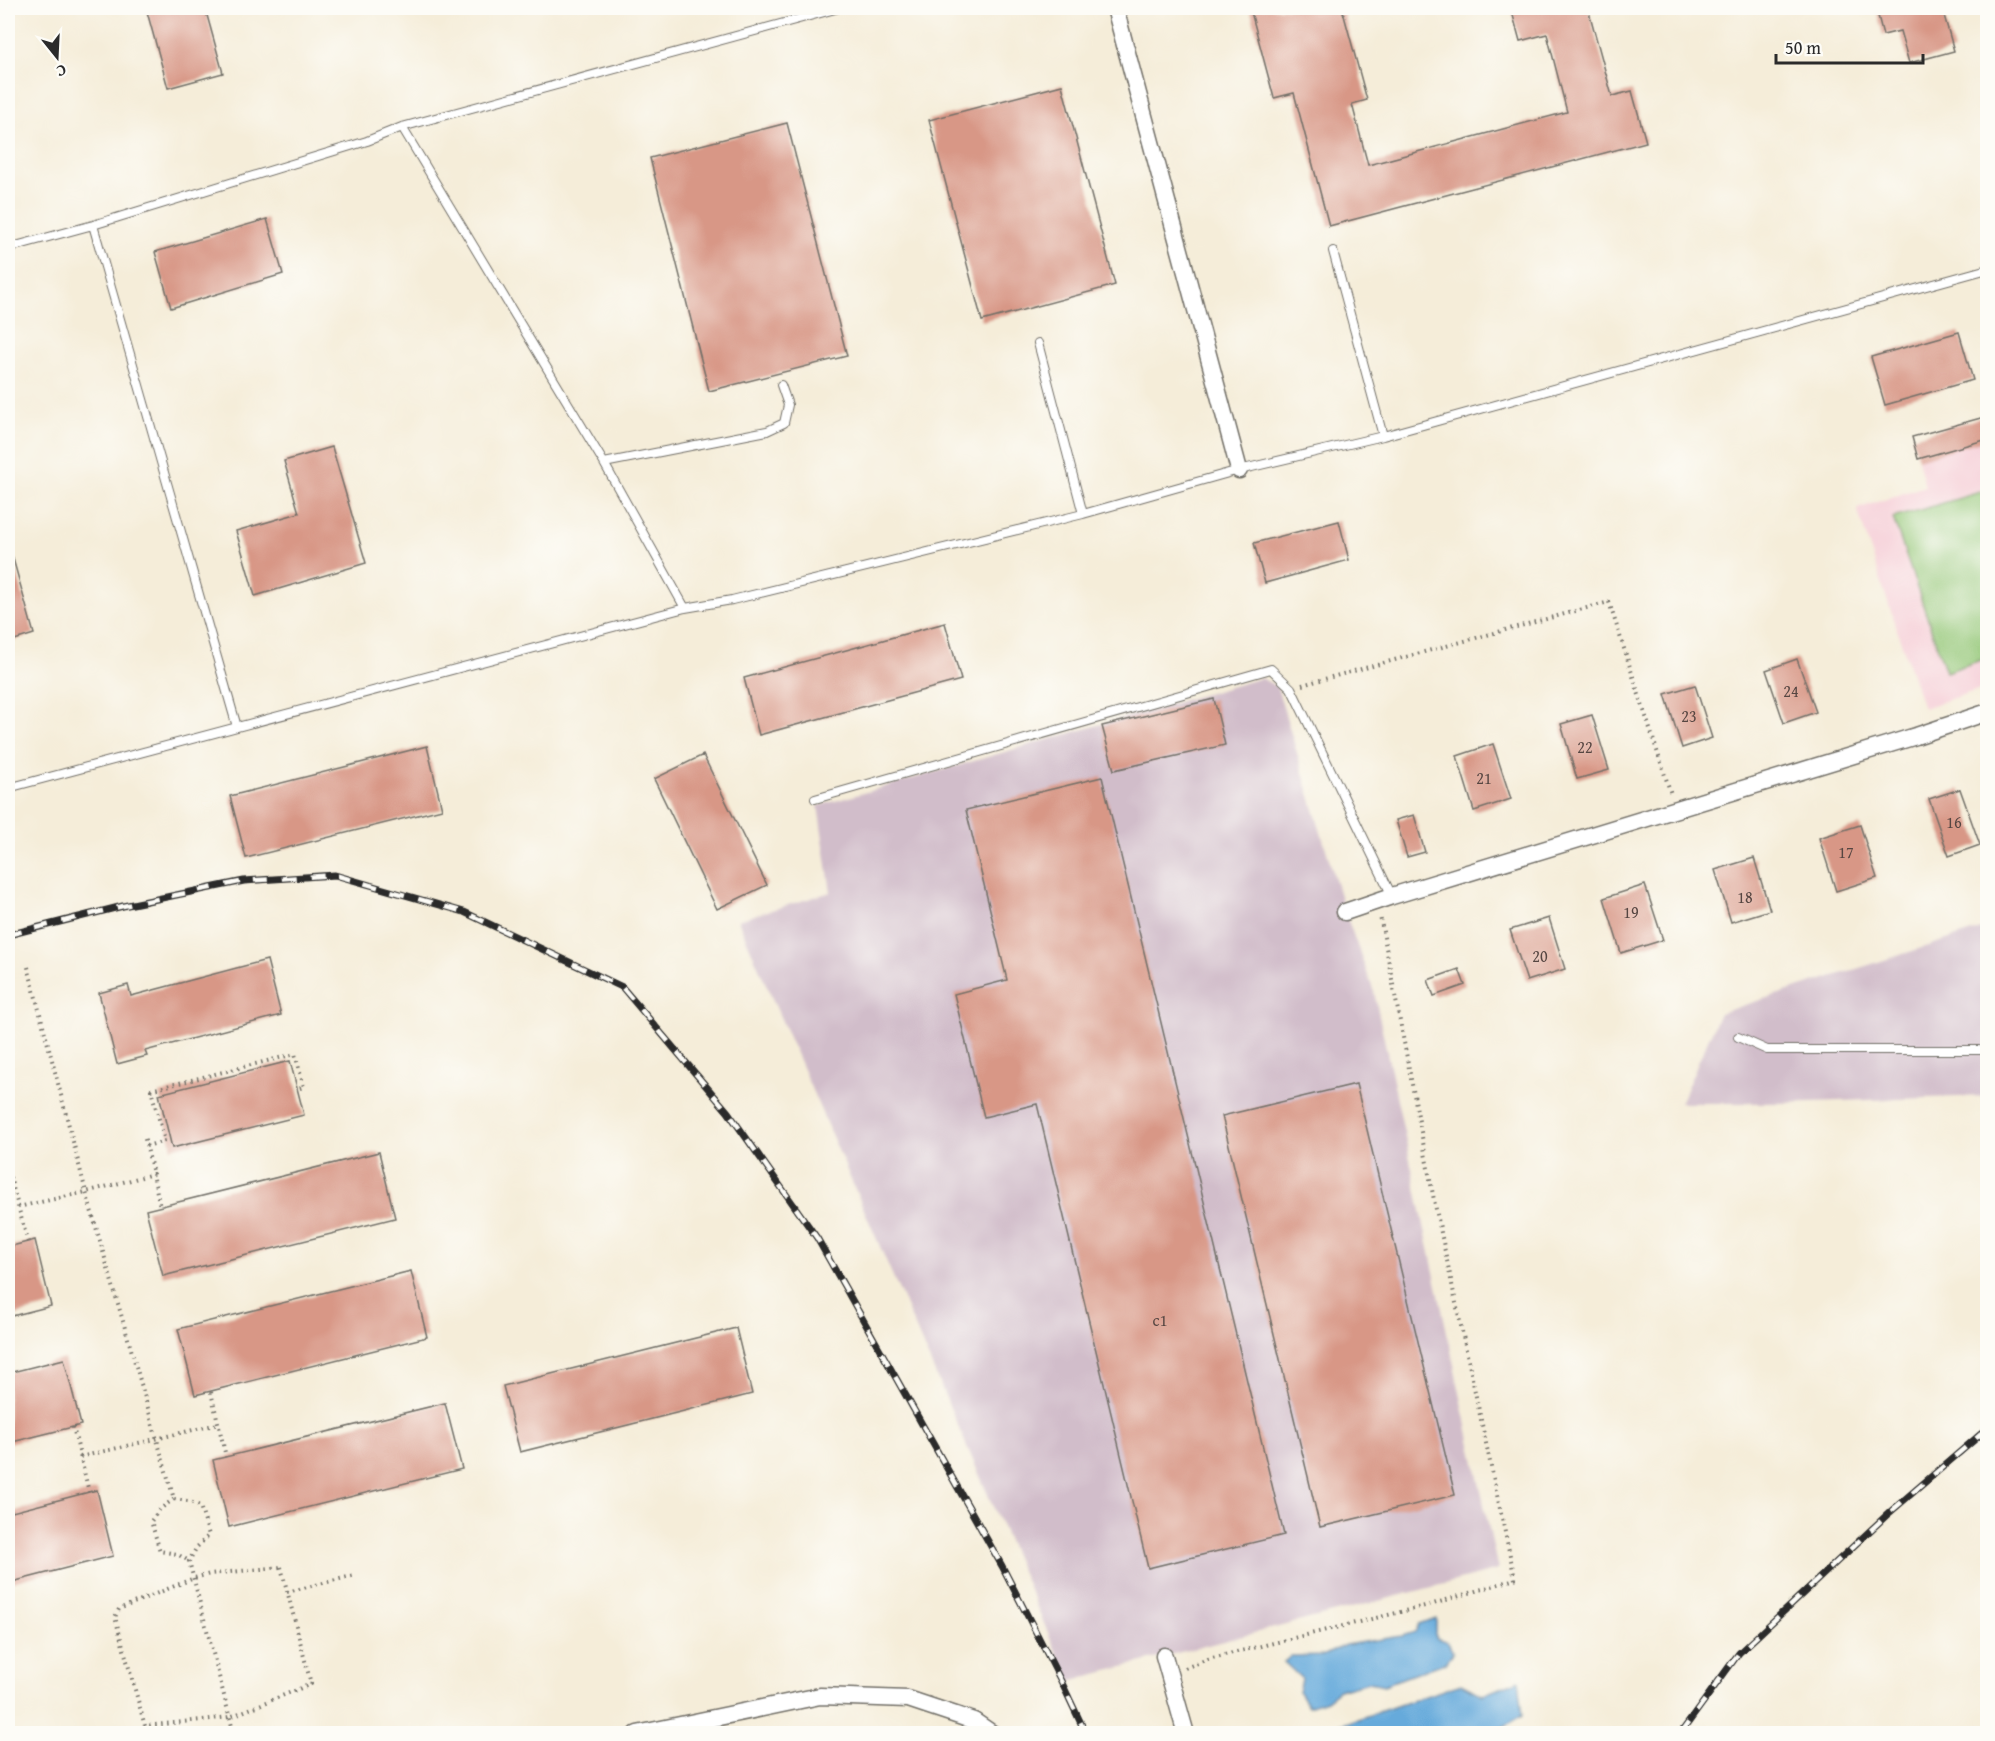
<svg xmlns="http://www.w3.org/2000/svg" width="1995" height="1741" font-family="'Gentium Book Plus',serif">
<rect width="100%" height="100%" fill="#fdfcf7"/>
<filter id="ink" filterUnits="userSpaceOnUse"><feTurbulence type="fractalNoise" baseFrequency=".0167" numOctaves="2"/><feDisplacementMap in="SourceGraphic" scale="12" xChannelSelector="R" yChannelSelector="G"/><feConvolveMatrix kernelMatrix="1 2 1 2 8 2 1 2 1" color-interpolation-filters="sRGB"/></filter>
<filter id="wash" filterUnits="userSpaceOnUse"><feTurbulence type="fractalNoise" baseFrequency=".008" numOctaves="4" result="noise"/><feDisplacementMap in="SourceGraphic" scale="24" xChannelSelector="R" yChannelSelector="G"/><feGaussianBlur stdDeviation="1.35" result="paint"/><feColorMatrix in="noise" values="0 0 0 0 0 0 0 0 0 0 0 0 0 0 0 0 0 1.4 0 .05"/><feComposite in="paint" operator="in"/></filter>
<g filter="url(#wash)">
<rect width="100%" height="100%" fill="#f5edd9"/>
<path fill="#f6cfd8" d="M1987 416V687L1923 708 1857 509 1925 486 1912 437Z"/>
<path fill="#d1bdca" d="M1261 678 1277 687 1345 912 1374 992 1498 1570 1069 1681 738 920 831 892 818 806Z
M1987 927V1096L1780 1103H1680L1720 1013Z"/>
<path fill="#95c879" stroke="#607a52" stroke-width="1.5" d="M1987 490V658L1946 672 1893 518Z"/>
<path fill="#66aadb" stroke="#486a83" stroke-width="1.5" d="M1436 1618V1638L1448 1642 1453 1653 1444 1663 1384 1685 1368 1682 1339 1690 1326 1700 1308 1706 1299 1692 1302 1679 1284 1662 1291 1656 1325 1655 1345 1645 1402 1636 1415 1632 1419 1624Z
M1519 1680 1523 1715 1498 1730 1499 1733H1334L1340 1725 1461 1684 1483 1695Z"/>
<g id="blocks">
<path fill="#d89786" d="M146 8H205L223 73 168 88Z
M1250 8H1342L1367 100 1352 104 1368 165 1567 112 1547 34 1520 41 1511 8H1588L1612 96 1632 91 1646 142 1329 226 1294 93 1274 98Z
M1876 8H1942L1954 51 1909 63 1900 31 1883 35Z
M1062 85 1115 285 982 321 929 120Z
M787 123 847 356 709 391 650 158Z
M267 219 283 274 171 308 155 252Z
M1959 332 1973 380 1885 405 1871 357Z
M1988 416V439L1918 459 1912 437Z
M332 447 366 563 255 596 236 531 299 513 284 461Z
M1339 521 1349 560 1265 583 1254 543Z
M12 555 34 634 8 642V556Z
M945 623 961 680 759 735 744 678Z
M1797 659 1816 712 1784 723 1766 670Z
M1695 685 1712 738 1682 748 1665 694Z
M1214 699 1225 745 1114 770 1102 726Z
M1592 715 1609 770 1577 779 1561 724Z
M1493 744 1511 799 1474 811 1457 756Z
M427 746 442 809 246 858 230 796Z
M703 755 767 885 717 909 654 779Z
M1102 777 1284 1535 1148 1568 1037 1104 984 1117 954 994 1007 980 966 810Z
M1960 789 1980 845 1949 856 1929 799Z
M1414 815 1425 852 1407 857 1396 820Z
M1860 825 1877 878 1836 891 1819 838Z
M1754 858 1770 910 1731 922 1715 870Z
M1645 885 1663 940 1621 953 1604 898Z
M1549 918 1565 969 1527 981 1510 930Z
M267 960 281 1015 145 1051 147 1056 117 1064 99 993 128 985 131 996Z
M1459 969 1465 985 1434 996 1428 980Z
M290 1061 304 1115 172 1148 159 1094Z
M1356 1084 1455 1495 1320 1527 1222 1116Z
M379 1152 395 1218 163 1276 146 1210Z
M35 1240 51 1306 8 1317V1247Z
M411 1271 427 1337 195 1395 178 1329Z
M736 1328 752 1394 520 1452 503 1386Z
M64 1359 81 1425 8 1443V1373Z
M445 1403 462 1469 229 1527 213 1460Z
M97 1490 113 1556 8 1583V1513Z"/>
</g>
</g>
<g filter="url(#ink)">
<use href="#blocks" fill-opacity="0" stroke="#726f68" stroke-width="1.5"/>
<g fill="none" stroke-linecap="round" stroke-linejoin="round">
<defs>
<path id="lane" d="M402 127 604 463 685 608
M93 225 237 727
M8 248 93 225 367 141 402 127 839 8
M1333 251 1383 436
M1038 343 1083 514
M604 463 767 431 784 423 788 405 781 385
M8 788 685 608 732 600 1083 514 1239 470 1383 436 1988 269
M815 799 1271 669 1291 688 1392 896
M1738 1037 1767 1050H1988"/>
<path id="street" d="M1115 8 1239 470
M1345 912 1392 896 1916 736 1988 712
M1164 1656 1186 1734
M637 1734 820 1696 908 1699 974 1721 993 1734"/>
</defs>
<use href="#lane" stroke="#726f68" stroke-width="10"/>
<use href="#street" stroke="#726f68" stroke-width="19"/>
<path stroke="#726f68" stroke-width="4" stroke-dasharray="1.5 4.5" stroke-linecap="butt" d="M1302 685 1609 602 1671 794
M28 967 86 1192 174 1499 188 1501 200 1506 209 1535 197 1547 189 1561 234 1734
M145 1139 153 1174
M146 1146 165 1141 151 1090 295 1054 304 1087 297 1089
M10 1177 28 1242
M18 1207 86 1192 153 1174 160 1207
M211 1392 226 1457
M73 1427 89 1492
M80 1457 218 1424
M174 1499 160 1509 151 1521 160 1551 177 1554 189 1561
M281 1567 311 1684 230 1717 145 1726 115 1617 119 1609 194 1578 210 1574Z
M287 1592 356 1575
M1185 1668 1208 1659 1433 1604 1515 1579 1434 1200 1380 916"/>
<use href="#lane" stroke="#fff" stroke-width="8"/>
<use href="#street" stroke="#fff" stroke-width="16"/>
<defs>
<path id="rail" d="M8 935 123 906 244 881 335 875 464 912 622 987 728 1112 817 1238 1002 1566 1061 1681 1086 1734
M1680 1734 1739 1653 1889 1513 1988 1428"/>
</defs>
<use href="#rail" stroke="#2b2b2b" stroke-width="7"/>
<use href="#rail" stroke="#fdfcf7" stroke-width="4.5" stroke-dasharray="14" stroke-linecap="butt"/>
</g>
</g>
<g text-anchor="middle" stroke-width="4.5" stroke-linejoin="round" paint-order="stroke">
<g font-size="16" fill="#564642">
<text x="1791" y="697">24</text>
<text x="1689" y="722">23</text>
<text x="1585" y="753">22</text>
<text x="1484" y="784">21</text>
<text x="1954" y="828">16</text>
<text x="1846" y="858">17</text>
<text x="1745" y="903">18</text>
<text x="1631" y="918">19</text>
<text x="1540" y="962">20</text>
<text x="1160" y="1326">с1</text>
</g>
</g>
<rect width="1995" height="1741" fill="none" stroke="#fdfcf7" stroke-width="30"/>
<g transform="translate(57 57) rotate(162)" stroke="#fdfcf7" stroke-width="4.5" paint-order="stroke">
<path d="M0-4.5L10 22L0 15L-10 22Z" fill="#2b2b2b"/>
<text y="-9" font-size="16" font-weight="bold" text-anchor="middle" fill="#2b2b2b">С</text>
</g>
<path d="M1776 54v9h147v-9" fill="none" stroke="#2b2b2b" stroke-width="3"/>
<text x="1785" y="54" font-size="18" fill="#2b2b2b" stroke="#fdfcf7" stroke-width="4.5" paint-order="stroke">50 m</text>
</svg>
